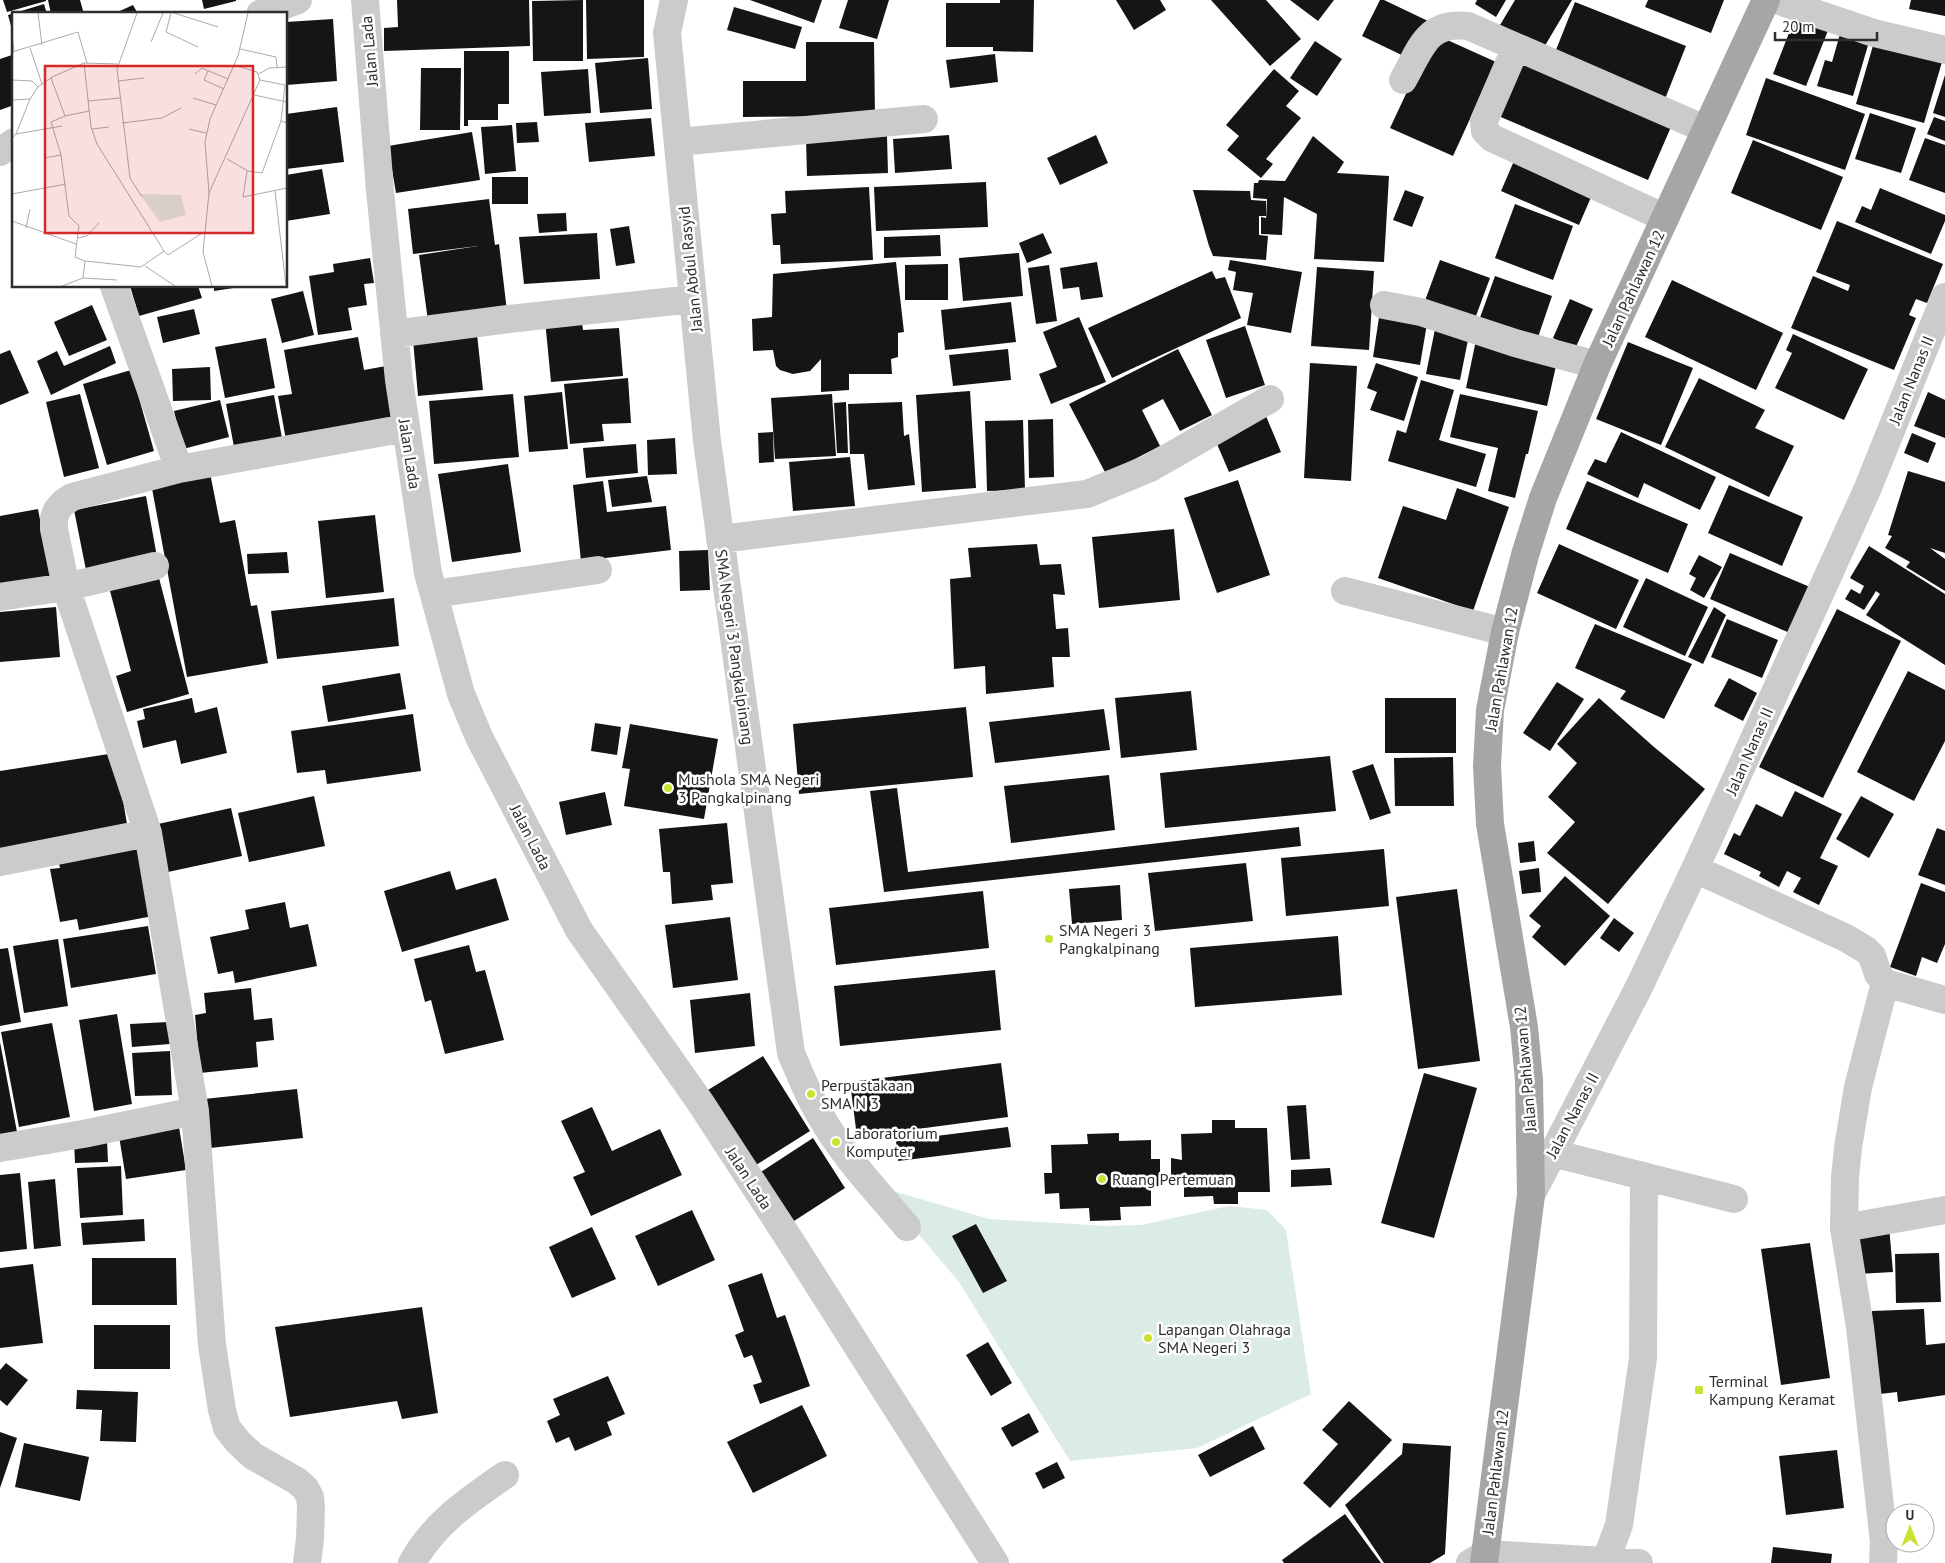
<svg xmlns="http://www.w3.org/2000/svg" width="1945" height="1563" font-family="'PT Sans',sans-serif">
<rect width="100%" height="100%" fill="#fff"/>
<path fill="#dbebe6" d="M893 1191 989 1219 1106 1226 1141 1225 1229 1206 1267 1210 1286 1230 1311 1394 1197 1448 1070 1461 959 1282 889 1199Z"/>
<path fill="#151515" d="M3 0H46V1L7 12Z
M48 0H80L84 14H51Z
M202 0H236V1L204 9Z
M397 0H529L530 46 384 51V28L398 27Z
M583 0V61H533L532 1Z
M586 0H644V57L587 59Z
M750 0H822L814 23Z
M848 0H889L877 39 839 28Z
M1000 0H1034L1033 52 993 51V47H946V3H1000Z
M1116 0H1160L1166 10 1134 30Z
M1211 0H1266L1301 39 1270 66Z
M1290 0H1334L1318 21Z
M1380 0H1384L1428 21 1410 59 1362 36Z
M1477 0H1506L1496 17 1475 4Z
M1515 0H1572L1543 49 1500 25Z
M1648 0H1724L1711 33 1645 7Z
M1911 0H1945V16L1909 9Z
M1575 2 1686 46 1665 99 1554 55Z
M44 4 47 14H14L13 33 8 15Z
M133 5 138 14H113Z
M734 7 802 27 795 49 727 30Z
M1796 15 1829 28 1806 86 1773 74Z
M333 19 337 81 286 85V22Z
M1434 34 1496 62 1453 156 1390 128Z
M1840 34 1869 42 1853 96 1817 86 1825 60 1832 62Z
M1315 41 1342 59 1317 96 1290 78Z
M806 42H874L875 116 743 117V81H806Z
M1874 42 1942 62 1924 123 1856 104Z
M464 51H509V104H498V120H468V126H464Z
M995 54 998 82 950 88 946 60Z
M12 55 14 60V105L0 110V59Z
M1521 56 1674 120 1648 180 1496 115Z
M648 58 652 109 600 113 595 63Z
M421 68H461L460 130H420Z
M588 69 591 113 544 116 541 72Z
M1274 69 1299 91 1286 106 1301 118 1266 159 1273 164 1261 178 1227 150 1239 136 1226 125Z
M1945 75V117L1933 113Z
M1766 78 1865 114 1845 170 1746 135Z
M337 107 344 162 286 169V114Z
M1870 113 1916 128 1901 173 1855 159Z
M1934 117 1945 121V141L1927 134Z
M651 118 655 156 589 162 585 123Z
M537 122 539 142 517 143 516 123Z
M512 125 516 171 485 174 481 127Z
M472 132 480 180 396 193 388 146Z
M949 135 952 169 895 173 893 139Z
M1096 135 1108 163 1060 185 1047 158Z
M887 136 888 173 807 176 806 139Z
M1313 136 1344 162 1337 173 1389 176 1384 262 1314 259 1317 214 1284 197 1282 235 1261 234V217L1266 218V220L1267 199 1253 198 1254 183H1258L1259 180 1285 181Z
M1925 138 1945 145V193L1909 180Z
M1753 140 1843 177 1821 230 1731 193Z
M1517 154 1595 188 1579 225 1501 191Z
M322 169 330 214 286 221V175Z
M492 177H528V204H492Z
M986 182 988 227 876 231 874 187Z
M869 187 873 260 781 264 780 245H773L771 214 786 213 785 191Z
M1880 188 1945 215V221L1931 254 1855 222 1862 206 1871 210Z
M1193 190 1250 191 1251 200 1266 201V216H1259V235L1268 236 1266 260 1213 256 1209 246Z
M1405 190 1424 197 1412 227 1393 220Z
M489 199 495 245 499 244 507 311 428 321 419 255 478 246 413 254 408 209Z
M1515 204 1573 226 1553 280 1495 258Z
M566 213 567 231 539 233 537 214Z
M1837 221 1943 264 1927 303 1916 299 1909 315 1916 318 1894 370 1791 328 1813 276 1848 291 1850 285 1816 272Z
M629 226 635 263 616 266 610 229Z
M597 233 600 279 524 284 519 237Z
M1043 233 1052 253 1027 263 1019 243Z
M940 235 941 256 884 258V237Z
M1019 253 1023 296 963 301 959 258Z
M370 258 374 283 364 284 367 305 348 308 352 330 318 335 309 276 334 272 333 264Z
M1230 260 1302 272 1291 333 1247 325 1253 293 1233 290 1236 272 1228 270Z
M1440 260 1490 278 1473 324 1423 306Z
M896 262 904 332 898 333V357L891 359 892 374H849V390L821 392V359L810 371 793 374 780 370 776 366 773 350 753 351 752 319 772 317 773 274Z
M1097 262 1103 297 1081 300 1079 287 1063 289 1060 268Z
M948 264V300H905V265Z
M1049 265 1057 321 1036 324 1028 268Z
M1317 267 1374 271 1369 350 1311 346Z
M1212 271 1216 279 1225 277 1241 318 1112 378 1088 328Z
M1495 276 1552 296 1535 346 1477 326Z
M1672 280 1783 333 1756 390 1645 337Z
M130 286H198L202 298 139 316Z
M214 286H239L240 287 214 291Z
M303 291 314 335 282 343 271 299Z
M1570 299 1593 309 1575 349 1553 338Z
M1011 302 1016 342 945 350 941 310Z
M92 305 107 340 69 356 54 322Z
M194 309 200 334 163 343 157 317Z
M1380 311 1428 318 1420 365 1373 357Z
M581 316 583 330 619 328 623 376 551 382 545 320Z
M1079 317 1106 382 1051 404 1039 374 1057 367 1043 332Z
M1436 324 1470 330 1460 380 1426 374Z
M1245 326 1265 385 1226 398 1206 340Z
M477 334 483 390 418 396 413 340Z
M1793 334 1868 369 1844 420 1775 388 1792 353 1786 350Z
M358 337 364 370 386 366 396 420 286 440 278 396 292 394 284 350Z
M266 338 275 388 225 398 215 347Z
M1476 340 1558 357 1547 406 1466 388Z
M1628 342 1693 368 1661 445 1596 419Z
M110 346 116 363 51 395 37 361 57 351 64 366Z
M1008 349 1011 380 953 386 949 355Z
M1178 349 1212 415 1180 431 1163 399 1142 410 1160 446 1106 474 1069 404Z
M10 350 29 393 0 405V354Z
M1310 363 1357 366 1351 481 1304 478Z
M1376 363 1418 377 1404 421 1370 410 1377 392 1367 388Z
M210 367 211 400 173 401 172 369Z
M131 370 154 451 107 465 83 384Z
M628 378 631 423 602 424 604 441 570 444 564 384Z
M1699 378 1765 410 1755 428 1794 446 1769 497 1665 447Z
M1421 380 1454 390 1439 440 1486 454 1476 487 1388 461 1397 430 1406 433Z
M970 391 976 488 922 492 916 395Z
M562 392 568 449 529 452 524 396Z
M1928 392 1945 400V438L1914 426Z
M80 394 99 468 64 477 46 402Z
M513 394 519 457 434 464 429 401Z
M832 394 836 456 775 459 771 398Z
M1460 394 1538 411 1528 454H1526L1515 498 1488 491 1498 448 1450 437Z
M274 395 282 438 234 447 226 404Z
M220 400 229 437 183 449 174 411Z
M846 402 848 453H837L834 403Z
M902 402 904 436 909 434 915 485 868 490 864 454H850L848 404Z
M1266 416 1281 452 1229 472 1214 437Z
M1053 419 1054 477 1029 478 1028 420Z
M1023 420 1025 490 987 491 985 421Z
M773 432 774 462 759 463 758 433Z
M1621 432 1716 477 1700 510 1644 483 1638 498 1587 474 1595 459 1606 463Z
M1912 433 1936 443 1928 463 1904 453Z
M675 438 677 474 648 475 647 440Z
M636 444 638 473 586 478 583 448Z
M850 457 855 506 793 511 789 462Z
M508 464 521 552 452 562 438 474Z
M1908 471 1945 482V553L1930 548 1945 559V591L1906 567 1910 562 1885 548 1892 536 1888 535Z
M210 473 220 523 235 520 251 606 257 605 268 663 187 677 151 483Z
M647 476 652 502 612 507 608 480Z
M1238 480 1270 575 1217 593 1184 498Z
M603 481 607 512 666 506 671 550 581 561 573 485Z
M1587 481 1688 524 1668 573 1566 529Z
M1729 485 1803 517 1782 566 1708 533Z
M1457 488 1509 507 1473 611 1378 578 1403 506 1446 520Z
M146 496 157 557 86 570 74 510Z
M38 509 51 579 0 589V516Z
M375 515 384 592 326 598 318 521Z
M1174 529 1180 600 1099 608 1092 537Z
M1037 544 1040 565 1061 564 1065 595 1053 594 1056 629 1068 628 1070 657H1052L1054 687 986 694 985 666 954 669 950 579 971 577 968 548Z
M1559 544 1639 580 1616 629 1537 593Z
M1869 546 1945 594V665L1866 615 1880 594 1876 591 1864 610 1845 599 1851 589 1860 594 1864 586 1850 578Z
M708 550 710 590 680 591 679 551Z
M287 552 289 573 248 574 247 554Z
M1730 553 1810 587 1790 633 1710 599Z
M1699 555 1722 567 1704 598 1690 590 1696 578 1689 574Z
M158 574 189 694 127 712 116 676 131 671 109 587Z
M1646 578 1708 607 1685 656 1623 627Z
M394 598 399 646 277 659 271 611Z
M56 607 60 657 0 662V612Z
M1714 607 1726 615 1703 664 1688 657Z
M1837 609 1901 641 1823 798 1759 767Z
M1727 619 1778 640 1762 678 1711 657Z
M1595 624 1692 664 1664 719 1620 699 1626 691 1575 668Z
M1908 671 1945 690V741L1914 801 1857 772Z
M400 673 406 709 328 722 322 686Z
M1729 678 1757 693 1743 721 1714 706Z
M1557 682 1584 699 1550 751 1523 733Z
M1191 691 1197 750 1121 758 1115 698Z
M192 698 195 713 217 707 227 753 181 764 176 740 143 748 137 721 145 719 143 709Z
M1385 698H1456V753H1385Z
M1599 698 1654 747 1705 789 1608 904 1547 853 1575 822 1548 797 1577 763 1557 744Z
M966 707 973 777 799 794 793 724Z
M1104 709 1110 750 995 763 989 722Z
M413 714 421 771 327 784 325 770 297 773 291 731Z
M595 723 621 727 617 755 591 751Z
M630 724 718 739 704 819 624 806 630 769 622 768Z
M115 753 128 830 0 851V771Z
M1330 756 1336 811 1165 828 1160 773Z
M1453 757 1454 806H1395L1394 758Z
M1373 764 1391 813 1370 820 1352 771Z
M1109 775 1115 830 1011 843 1004 786Z
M897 788 908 872 1299 827 1301 846 884 892 870 791Z
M1795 791 1842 814 1820 858 1838 866 1819 905 1793 892 1801 878 1787 871 1779 887 1759 876 1761 872 1724 854 1734 833 1740 836 1756 804 1782 817Z
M605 792 612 825 566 835 559 802Z
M314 796 325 846 249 862 238 813Z
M1861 796 1894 814 1869 858 1836 839Z
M231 808 242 856 168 872 158 824Z
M727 823 733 883 711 885 713 900 672 904 670 872H663L659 829Z
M1937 828 1945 831V885L1918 875Z
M139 840 153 916 79 930 77 919 60 922 50 869 60 868 57 855Z
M1534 841 1536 861 1520 863 1518 843Z
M1384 849 1389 906 1286 916 1281 858Z
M1246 863 1253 921 1155 931 1148 873Z
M1539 868 1541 892 1522 894 1519 871Z
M450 871 456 890 496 878 509 920 402 952 384 891Z
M1565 876 1610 916 1565 966 1532 937 1541 926 1529 916Z
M1921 883 1945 892V944L1937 963 1922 957 1916 976 1890 967Z
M1120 885 1122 920 1072 924 1069 889Z
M1457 889 1480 1061 1418 1069 1396 897Z
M983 891 989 948 836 965 829 908Z
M285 902 290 928 308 924 317 966 235 983 233 971 218 974 210 937 249 929 245 910Z
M730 917 738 980 673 988 665 925Z
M1614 918 1634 933 1619 952 1600 938Z
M148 926 156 974 71 988 63 939Z
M1338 936 1342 995 1195 1007 1190 948Z
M58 939 68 1006 24 1013 13 946Z
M469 945 476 972 485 970 504 1040 445 1054 431 1000 425 1002 414 959Z
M8 948 21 1022 0 1026V949Z
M995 970 1001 1030 840 1046 834 986Z
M251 988 254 1020 272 1018 274 1040 256 1042 258 1067 200 1073 195 1015 206 1013 204 993Z
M750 993 755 1046 695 1053 690 1000Z
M117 1014 132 1104 94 1111 79 1020Z
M168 1022 170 1044 132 1047 130 1024Z
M52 1023 70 1117 19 1127 1 1032Z
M0 1042 17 1132 0 1135Z
M170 1051 172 1095 135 1096 132 1053Z
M763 1056 810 1131 756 1165 708 1090Z
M1001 1063 1008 1117 857 1137 850 1082Z
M1424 1073 1477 1088 1434 1238 1381 1223Z
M297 1089 303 1138 210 1148 204 1099Z
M1306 1105 1310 1159 1291 1160 1287 1106Z
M592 1107 612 1151 660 1129 682 1175 591 1216 573 1177 585 1172 561 1121Z
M1212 1120H1235V1128H1267L1270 1192H1238V1204H1214L1213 1196 1184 1197V1181H1171V1158L1182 1160 1181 1134 1212 1133Z
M178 1121 186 1170 126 1179 118 1130Z
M1008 1127 1011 1147 898 1161 896 1141Z
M1119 1133V1141L1151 1140V1159H1160V1186H1151V1206L1120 1207 1121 1220 1090 1221 1089 1208 1060 1209 1059 1193 1045 1194 1044 1173H1052L1051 1145 1088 1144 1087 1134Z
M813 1138 845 1188 794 1221 761 1172Z
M107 1140 108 1162 75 1163 74 1141Z
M121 1166 123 1215 80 1218 77 1168Z
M1330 1168 1332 1185 1291 1187V1170Z
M20 1173 27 1249 0 1252V1175Z
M55 1179 61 1246 34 1249 28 1182Z
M692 1210 715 1260 658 1286 635 1236Z
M144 1219 145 1241 83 1245 81 1223Z
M976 1224 1007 1281 983 1293 952 1236Z
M1889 1226 1893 1272 1858 1274 1854 1229Z
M592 1227 616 1279 572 1298 549 1247Z
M1810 1243 1830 1378 1781 1385 1761 1249Z
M1939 1253 1941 1302 1896 1303 1895 1254Z
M92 1258H176L177 1305H92Z
M33 1264 43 1343 0 1348V1268Z
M762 1273 777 1318 785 1315 810 1386 760 1404 753 1385 762 1382 752 1355 744 1358 735 1335 744 1331 728 1285Z
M422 1307 438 1413 402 1419 397 1401 290 1417 275 1327Z
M1924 1309 1926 1345 1945 1343V1395L1898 1402 1897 1392 1880 1394 1873 1351 1872 1311Z
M94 1325H170V1369H94Z
M988 1342 1012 1383 991 1396 966 1355Z
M6 1363 28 1380 7 1406 0 1400V1370Z
M608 1376 625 1414 607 1422 612 1435 575 1451 569 1437 556 1443 547 1421 560 1415 553 1399Z
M77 1390 138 1392 136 1442 100 1441 102 1410 76 1409Z
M1349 1401 1392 1440 1330 1508 1303 1483 1338 1444 1322 1430Z
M802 1405 827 1456 753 1493 727 1442Z
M1029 1413 1039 1432 1012 1447 1001 1428Z
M1253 1426 1265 1449 1210 1477 1198 1455Z
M0 1432 17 1438 0 1488Z
M24 1443 89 1457 80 1501 15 1487Z
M1403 1443 1451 1446 1445 1554 1430 1563H1384L1345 1505 1402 1454Z
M1837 1450 1844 1508 1786 1515 1779 1456Z
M1057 1462 1065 1478 1043 1489 1035 1473Z
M1345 1514 1381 1563H1284L1282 1560Z
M1773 1547 1832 1554 1831 1563H1771Z"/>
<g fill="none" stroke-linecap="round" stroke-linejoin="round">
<path stroke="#cbcbcb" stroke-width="28" d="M365 0 380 191 399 380 428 573 461 694 479 737 579 930 700 1102 795 1248 995 1563
M674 0 667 33 707 441 791 1053C800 1074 808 1095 820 1115 843 1156 877 1191 907 1227
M1776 0 1874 33 1945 50
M260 14 298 0
M1516 47 1484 121 1485 131 1492 138 1665 218
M1403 80C1421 49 1426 21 1468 26L1705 129
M678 142 924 119
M0 152 14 142
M114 286 179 469 72 497 63 503 57 510 54 518V529L66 587 148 833 195 1111 212 1345 222 1410 227 1428 238 1442 253 1456 297 1481 305 1488 310 1497 311 1508 310 1539 307 1563
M1384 305 1421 312 1515 343 1597 365
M394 334 508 319 693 299
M179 469 406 428
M720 539 1087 494 1150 468 1270 399
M1345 591 1505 632
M434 594 598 570
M0 597 66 587 155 566
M0 862 148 833
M1695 869 1846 938 1866 950 1872 956 1878 974 1885 983 1945 1000
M0 1148 83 1134 195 1111
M1553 1152 1568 1157 1734 1199
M1531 1195 1638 989 1695 869 1867 490 1945 297
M1844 1228 1945 1210
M1606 1560 1619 1525 1643 1358 1644 1176
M412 1563C435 1522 468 1501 505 1475
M1470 1563 1485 1554 1639 1563
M1883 1563 1884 1542 1860 1327 1844 1228 1845 1177 1848 1148 1858 1087 1885 983"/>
<path stroke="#a6a6a6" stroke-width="28" d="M1484 1563 1531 1195 1529 1080 1524 1027 1490 824 1487 766 1490 710 1505 632 1525 555 1543 498 1597 365 1766 0"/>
</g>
<g fill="#cae232" stroke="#fff" stroke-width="2">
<circle cx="668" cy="788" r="5"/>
<circle cx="1049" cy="939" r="5"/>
<circle cx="811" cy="1094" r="5"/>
<circle cx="836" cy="1142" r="5"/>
<circle cx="1102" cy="1179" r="5"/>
<circle cx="1148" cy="1338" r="5"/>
<rect x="1694" y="1385" width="10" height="10" rx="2.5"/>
</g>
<g text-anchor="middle" stroke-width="5" stroke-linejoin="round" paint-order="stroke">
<g font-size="16" fill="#2e2e2e" stroke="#fff">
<text transform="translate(369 51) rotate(-95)" y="6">Jalan Lada</text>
<text transform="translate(690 269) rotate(-96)" y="6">Jalan Abdul Rasyid</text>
<text transform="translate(1633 288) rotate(-65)" y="6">Jalan Pahlawan 12</text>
<text transform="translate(1911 380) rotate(-68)" y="6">Jalan Nanas II</text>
<text transform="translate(410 454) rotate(81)" y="6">Jalan Lada</text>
<text transform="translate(735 647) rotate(82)" y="6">SMA Negeri 3 Pangkalpinang</text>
<text transform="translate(1501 669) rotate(-80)" y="6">Jalan Pahlawan 12</text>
<text transform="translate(1749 751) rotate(-66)" y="6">Jalan Nanas II</text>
<text transform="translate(531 837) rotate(63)" y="6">Jalan Lada</text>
<text transform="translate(1525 1069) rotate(-95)" y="6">Jalan Pahlawan 12</text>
<text transform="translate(1572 1115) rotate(-62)" y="6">Jalan Nanas II</text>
<text transform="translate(749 1178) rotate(57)" y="6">Jalan Lada</text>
<text transform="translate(1495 1472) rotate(-83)" y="6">Jalan Pahlawan 12</text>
</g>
<g font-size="16" fill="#2e2e2e" stroke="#fff" text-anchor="start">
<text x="678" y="785">Mushola SMA Negeri<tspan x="678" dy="18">3 Pangkalpinang</tspan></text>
<text x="1059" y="936">SMA Negeri 3<tspan x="1059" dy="18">Pangkalpinang</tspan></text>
<text x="821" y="1091">Perpustakaan<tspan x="821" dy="18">SMA N 3</tspan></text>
<text x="846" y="1139">Laboratorium<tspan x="846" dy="18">Komputer</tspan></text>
<text x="1112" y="1185">Ruang Pertemuan</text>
<text x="1158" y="1335">Lapangan Olahraga<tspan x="1158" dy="18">SMA Negeri 3</tspan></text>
<text x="1709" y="1387">Terminal<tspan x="1709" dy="18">Kampung Keramat</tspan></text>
</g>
</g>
<g transform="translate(12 12)">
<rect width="275" height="275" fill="#fff"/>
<path d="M128 182 169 183 174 203 148 210Z" fill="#dbebe6"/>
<path fill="none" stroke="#ababab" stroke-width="1" d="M26 1 30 33M125 1 105 57 118 166 130 185M159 1 154 20 186 35M162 1 206 15M0 23 2 39M139 30 151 1M18 36 30 72M228 37 264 45 265 55M0 40 66 20 75 51M72 51 79 115 85 132 152 239 156 243 192 220M196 59 192 68 212 77M183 62 190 56 216 67M247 62 257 56 275 55M39 66 53 104 39 110 49 143 57 204 67 214 63 245 73 249 129 255 152 239M0 68 20 69 26 75M248 68 273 73 269 109M106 69 132 66M242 83 275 90M181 86 204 93M0 88 18 87 26 75 40 65 72 51 106 52M76 89 108 86M53 104 77 99M110 111 150 106 169 96M80 117 97 115M177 117 194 121M4 122 18 87M0 126 4 122 50 114M32 146 49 143M215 147 236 159 250 161 269 109 275 111M235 159 231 185 275 176M263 179 274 274M197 181 248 68 245 60 222 53M0 182 54 172M0 209 64 232M14 216 18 197M66 226 75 224 87 211M133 254 163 274M71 266 105 268M50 274 71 266 73 249M200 274 191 240 197 181 193 130 198 107 226 44 236 1"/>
<path fill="#d62828" fill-opacity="0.15" stroke="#d62828" stroke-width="2.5" d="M33 54H241V221H33Z"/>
<rect width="275" height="275" fill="none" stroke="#2e2e2e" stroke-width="2.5"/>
</g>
<g transform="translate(1910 1528)"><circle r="24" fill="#ffffff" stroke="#ababab"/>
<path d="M0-4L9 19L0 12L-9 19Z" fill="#cae232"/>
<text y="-8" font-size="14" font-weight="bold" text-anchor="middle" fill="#2e2e2e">U</text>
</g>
<path d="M1775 32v8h102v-8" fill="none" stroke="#2e2e2e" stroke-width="2.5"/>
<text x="1782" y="32" font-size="15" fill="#2e2e2e" stroke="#ffffff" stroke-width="4" paint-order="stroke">20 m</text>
</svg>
